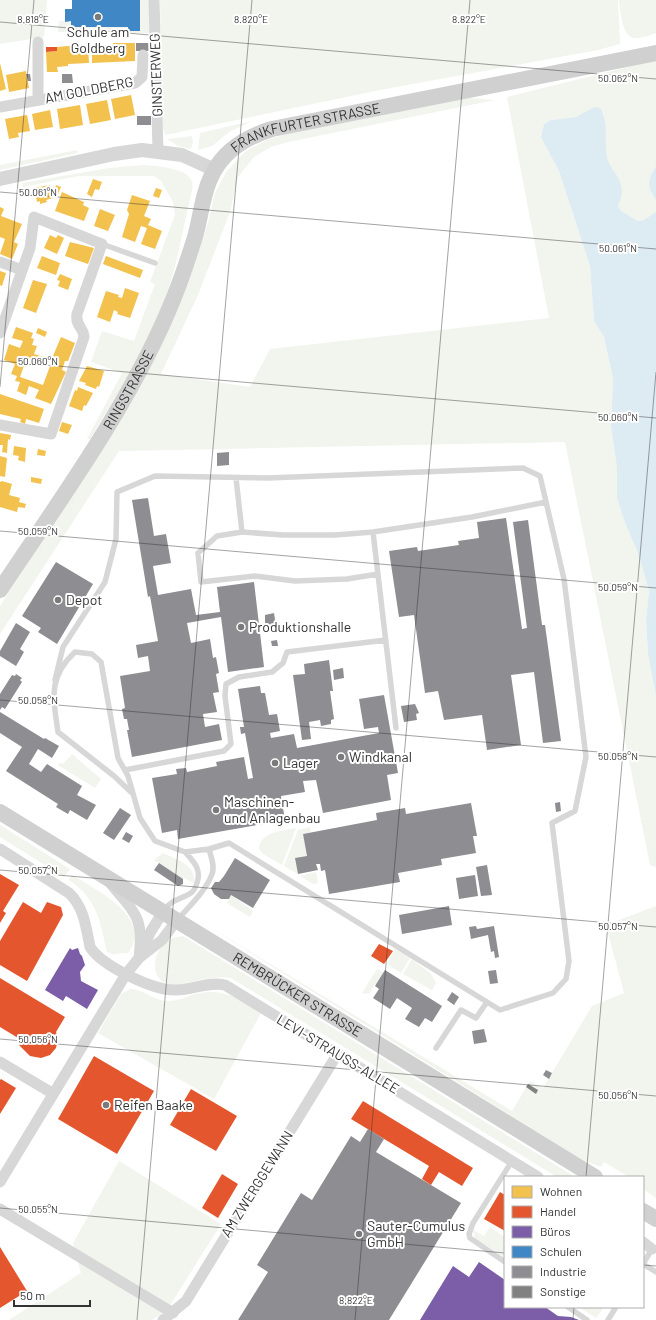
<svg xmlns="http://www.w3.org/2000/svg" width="656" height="1320" font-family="Barlow,sans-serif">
<rect width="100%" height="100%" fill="#fff"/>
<path fill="#f1f5ed" d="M0 0H47L44 37 0 44Z
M140 0H149L150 33 58 32 59 21H71V27H128V31H140Z
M160 0H618L620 44 598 50 380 90 165 135 163 128Z
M619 0H656V33C650 35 640 39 633 38 622 36 620 9 619 0Z
M656 60V166L653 172 651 193 656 200V212L644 220 638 221 621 211 618 207C627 179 612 180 607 158 604 144 605 128 604 114L594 107 576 117 551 120 544 124 541 136 559 171 590 266 594 321 604 337 613 379 611 427 617 468V498L625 523 638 553 649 591 646 620 648 654 656 696V867L650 865 565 442 119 451 0 634V606L100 451 174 314 195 264 208 223 215 193 226 172 246 151 267 140 286 134 468 98 495 100 288 142 271 147 254 157 238 177 230 212 198 295 161 374 250 387 270 349 549 318 507 97Z
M252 121 229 132 212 146 198 150 200 133Z
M192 136 193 142 191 149 178 146 167 139Z
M77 150 78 153 0 170V165Z
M144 165C156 166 189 168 192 182 193 186 192 191 191 195 183 226 179 257 169 287 151 341 120 391 90 439H87L122 373 91 362 102 331 134 341 155 284 150 282 175 215 173 202 161 181 154 176H78L23 187 22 183 109 168Z
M72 754 101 779 95 788 58 765 60 763 63 764Z
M0 825 70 869 64 877 0 837Z
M310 827 311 832 303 834 307 856 295 858 298 874 284 866 298 830Z
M296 828 282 865 263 854 259 849C260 832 282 831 296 828Z
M163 853C177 860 196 864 194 883L184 878 183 879 154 860Z
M316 872 318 882 316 884H313L300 876Z
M72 875C96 890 154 917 128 953L112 954 107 952C100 920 97 899 69 880Z
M231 895 253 911 250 917 227 903Z
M656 906V1198L643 1189V1177H629L604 1162 601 1167 582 1160 203 923 512 1111 530 1081 543 1088 592 1006 624 993 606 925Z
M183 936 575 1177H557L231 978C217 976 204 979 191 982 185 983 178 986 172 985 147 982 152 948 171 939 174 937 179 937 183 936Z
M395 949 410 958 401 973 387 964Z
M412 959 431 974 436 983 432 990 403 974Z
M377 969 384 973 377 984H375L369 994 362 993Z
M130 989C146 990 154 1001 168 1001 177 1001 187 997 195 994 224 987 238 999 261 1013L214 1099 98 1033 121 994Z
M119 1161 221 1224 167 1310 152 1320H9L81 1273 73 1243Z
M490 1227 505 1237V1258L475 1238 473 1230 484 1236Z
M579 1307H604L596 1318Z"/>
<path fill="#ddebf3" d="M594 107 600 108C609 121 604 141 607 157 609 168 619 175 621 185 623 193 621 199 618 206L621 211 638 221 644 220 656 212V696L648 654 646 620 649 591 638 553 625 523 617 498V468L611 427 613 379 604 337 594 321 590 266 559 171 541 137 544 124 551 120 576 117Z
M656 166V200C646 186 648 180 656 166Z"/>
<path fill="#f2c14e" d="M113 43H135V61L92 63V46L113 45Z
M78 45H88L89 63 68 64V66L57 67 58 72H47L46 52 57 51V47Z
M0 63 6 89 0 91Z
M26 71 29 88 9 92 6 75Z
M131 95 135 115 115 119 111 99Z
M107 100 111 120 90 124 86 104Z
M80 105 83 125 60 129 57 109Z
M50 110 53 127 35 130 32 114Z
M27 115 30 131 18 133 19 137 9 139 5 119Z
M93 179 102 182 99 190 95 189 92 197 87 194Z
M50 185 53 198 46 200 47 202 40 204V201L37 202 34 188Z
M56 185 61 187 58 194 54 192Z
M156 188 162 190 159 198 153 196Z
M62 192 84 202 83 205 89 208 84 221 55 211Z
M132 195 150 201 144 216 151 219 148 225 162 231 155 249 141 244 147 228 141 226 135 242 122 237 129 214 127 210Z
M0 207 4 209 1 216 22 224 14 242 18 244 12 259 0 254 5 239 0 237Z
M100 209 115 215 108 231 94 226Z
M50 235 56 238 58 235 64 238 57 254 44 248Z
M70 242 94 248 88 264 65 256Z
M42 256 60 263 56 275 37 268Z
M106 256 143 270 140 278 103 264Z
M0 271 6 273 2 286 0 285Z
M60 274 72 279 68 290 58 286 60 281 57 280Z
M33 280 47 284 36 313 23 308Z
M125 288 139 293 130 318 117 314 118 312 114 310 110 322 97 317 106 291 119 295 118 297 122 298Z
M16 327 33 333 31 338 34 339 32 345 37 346 34 354 44 357 42 363 27 357 20 377 43 385 50 366 52 367 56 357 53 356 61 337 75 343 68 361H65L62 370 66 372 51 404 35 398 39 390 29 386 26 395 17 391 20 382 15 381 17 376 11 374 15 364 4 360 9 344 20 348 23 341 12 338Z
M38 328 47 332 45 337 36 333Z
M87 366 104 371 99 387 97 386 96 389 85 385 86 383 79 381Z
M78 387 93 393 86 406 84 405 82 411 69 406 75 390 77 391Z
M0 394 44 409 39 423 26 419 25 424 20 422 21 419 0 414Z
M62 422 72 425 68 434 59 431Z
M0 433 11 435 10 440 8 439 7 453 2 452 3 445H0Z
M14 446 26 448 25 462 18 460 19 456 13 455Z
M38 449 46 451 45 456 37 455Z
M0 456 7 458 5 477 0 476Z
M31 477 42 479 41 484 31 482Z
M2 481 12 484 9 495 20 498 19 502 26 504 25 508 18 507 17 512 0 507V482Z"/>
<path fill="#e4572e" d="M46 47H57V51L46 52Z
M0 874 19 885 3 911 6 913 0 923Z
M23 902 41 913 47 902 61 907 63 915 27 981 0 965V941Z
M379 944 393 951 384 964 371 956Z
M0 978 65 1017 56 1032 58 1039 56 1048 50 1055 41 1058 30 1056 19 1045 23 1041 0 1027Z
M94 1056 154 1091 117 1154 58 1119Z
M1 1079 16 1088 0 1114V1080Z
M191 1089 237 1116 216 1151 170 1125Z
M363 1101 473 1168 462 1186 439 1172 431 1185 422 1179 429 1166 351 1119Z
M222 1174 238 1184 218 1218 202 1208Z
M500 1192 505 1195V1231L484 1219Z
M0 1247 27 1291 0 1308Z"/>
<path fill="#7b5ea7" d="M70 948 72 950 78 948 80 954 82 956 85 965 80 972 81 981 98 990 87 1009 66 996 63 1001 45 990Z
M479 1262 505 1280V1307H545L558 1316 571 1317 579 1320H420L453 1266 469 1277Z"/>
<path fill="#3f88c5" d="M72 0H140V31H128V27H71V21L65 22V9H72Z"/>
<path fill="#8d8d92" d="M136 43H150V51H136Z
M26 74H30L31 81H28Z
M62 74H72L73 83H62Z
M137 116H151V125H137Z
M229 452V465L217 466V453Z
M148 498 154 536 166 534 171 563 153 566 158 595 191 589 196 615 220 612 217 587 254 582 264 667 228 672 221 617 187 623 191 643 210 639 213 658 216 657 219 673 216 674 219 692 213 693 217 712 203 714 205 727 219 724 222 740 132 757 127 730H129L127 719H124L122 709 125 708 120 676 150 671 148 656 138 658 136 645 158 641 150 596 148 597 132 500Z
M506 518 522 629 527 628 513 522 528 520 542 625H545L561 741 543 743 534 672 511 675 521 745 487 750 482 715 444 720 438 691 425 693 414 615 399 617 389 551 417 547 418 551 459 545 458 541 479 538 477 522Z
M56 562 93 584 57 644 38 632 41 628 22 616Z
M274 613 276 626H268V623H265V615Z
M16 623 30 632 20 649 24 652 16 666 0 656V651Z
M277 640 278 646H272L271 641Z
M329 660 333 691H330L334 719 331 720V724L321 726 320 720 309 722 311 739 302 740 293 675 305 674 304 664Z
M343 668 344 678 334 680 333 670Z
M16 674 22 678 20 680 22 682 5 709 2 707 0 710V694L12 675 15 676Z
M260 686 261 693H265L269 715 277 714 280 731 270 733 271 738 294 734 297 748 379 733 378 727 364 729 359 699 384 695 398 773 387 775 391 800 323 813 316 780 303 781 305 792 281 796 285 820 178 839 177 830 162 833 152 778 177 774 176 769 186 768 187 772 217 766 216 762 244 757 248 779 253 778 245 733 241 734 240 727H244L238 689Z
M415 704 419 713 416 714 417 720 404 722 401 706Z
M0 712 44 739 45 738 59 746 52 758 38 749 29 764 41 772 47 764 82 786 77 795 96 805 87 820 70 810 68 814 56 807 58 804 6 771 22 747 0 733Z
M560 802 561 811 556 812 555 803Z
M471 803 477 836H473L476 853 441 859 442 865 398 873 400 882 329 894 325 870 321 871 320 864H316L318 870 298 874 295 858 307 856 303 834 377 820 376 813 405 808 406 814Z
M120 808 131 815 114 840 103 833Z
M126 832 133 836 129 843 122 839Z
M235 858 270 880 253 908 231 895 229 899H221L214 894 211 888 215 882H219L224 876Z
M159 863 183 879V884L178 886 154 870Z
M487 865 492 895 481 896 476 867Z
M475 875 478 896 459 899 456 878Z
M449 906 452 925 402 934 399 915Z
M476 926 477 929 494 926 499 957 495 958 494 951 491 952 488 935 471 939 469 927Z
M385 970 442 1006 432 1022 425 1018 419 1027 405 1019 412 1008 397 998 390 1009 373 998 379 989 375 986Z
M496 970 498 983 490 984 488 971Z
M452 992 459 997 454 1005 447 1000Z
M484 1029 487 1042 474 1044 472 1031Z
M546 1070 552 1073 549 1079 543 1075Z
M368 1129 384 1139 376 1152 461 1203 389 1320H238L268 1272 257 1265 301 1193 312 1200 351 1136 360 1142Z"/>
<path fill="#818181" d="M528 1084 538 1090 536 1094 526 1087Z"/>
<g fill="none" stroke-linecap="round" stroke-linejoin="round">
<path stroke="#d7d7d7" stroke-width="5.5" d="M102 244 155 263
M236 478 242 532
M373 532 335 535H283L242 532 217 536 198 553 201 582 255 576 295 581 347 579 378 574
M55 680 63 647 105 582 116 539 117 492 155 476 268 478 523 468 540 476 564 579 586 757 575 811 552 823 569 961 566 979 553 993 500 1010 229 843 209 849C211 857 215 866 212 874 207 889 189 907 178 919
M396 728 373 532 472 517 546 502
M125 770 224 751 231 744 225 696 226 684 239 677 272 672 283 663 287 652 386 640
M132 793 114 776 58 732C53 698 48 677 75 652L92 654 101 662 118 758 128 776 140 818 155 841 185 852 209 849
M164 910C172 899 180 900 191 893 194 891 196 886 197 883 202 869 193 861 185 852
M436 1048 461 1010 476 1018 487 1002
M505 1262 470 1238 469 1234 473 1223 512 1161
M643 1264 652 1249
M643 1264 656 1272
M568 1307 587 1320
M608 1320 616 1307"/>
<path stroke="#d7d7d7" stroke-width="11" d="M154 0 158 151
M38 100V42
M0 107 135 83 142 77 143 55
M0 262 22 270
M0 333 30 248 34 217 102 244 77 314C75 326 84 328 84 337L51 434 0 425
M0 849 69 893C84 907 86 927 90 947 102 966 154 991 176 990 193 990 209 981 225 985L538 1177
M111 884C136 914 144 918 139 958
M143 948 151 931 163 912
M0 1062 52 1093
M0 1182 126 974 139 958 162 940 177 920
M0 1209 173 1313
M643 1242 652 1249
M163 1320 186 1301 338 1053"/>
<path stroke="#d7d7d7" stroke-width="14" d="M0 179 114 154 142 150 182 155 215 170"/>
<g stroke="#d0d0d0" stroke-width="16">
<path id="s1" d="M0 590C59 501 124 413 167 314 178 289 187 263 195 237 201 216 203 190 214 171 226 149 249 136 272 129L656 53"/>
<path id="s2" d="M0 812 595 1177"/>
<path d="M643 1211 656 1219"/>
</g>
</g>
<path fill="none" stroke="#333" stroke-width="1" stroke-opacity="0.45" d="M0 22 656 79M0 192 656 249M0 361 656 418M0 387 34 0M0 531 656 588M0 700 656 757M0 870 656 927M0 1039 656 1096M586 1177 656 372M0 1208 505 1253M643 1265 656 1266M137 1320 252 0M355 1320 470 0M573 1320 574 1307"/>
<g fill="#7a7a7a" stroke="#fff" stroke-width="1.5">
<circle cx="98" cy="17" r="4"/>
<circle cx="58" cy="600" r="4"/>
<circle cx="241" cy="627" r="4"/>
<circle cx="341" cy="757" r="4"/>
<circle cx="275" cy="763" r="4"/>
<circle cx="216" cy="810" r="4"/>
<circle cx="106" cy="1105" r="4"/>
<circle cx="359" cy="1234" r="4"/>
</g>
<g text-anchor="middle" stroke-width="4" stroke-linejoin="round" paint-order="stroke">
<g font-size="14" fill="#333" stroke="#fff" text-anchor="start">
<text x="98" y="37" text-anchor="middle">Schule am<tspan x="98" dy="16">Goldberg</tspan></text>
<text x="66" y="605">Depot</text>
<text x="249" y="632">Produktionshalle</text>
<text x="349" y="762">Windkanal</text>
<text x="283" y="768">Lager</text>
<text x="224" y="807">Maschinen-<tspan x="224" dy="16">und Anlagenbau</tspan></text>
<text x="114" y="1110">Reifen Baake</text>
<text x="367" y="1231">Sauter-Cumulus<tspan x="367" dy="16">GmbH</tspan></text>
</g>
<g font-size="14" fill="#333" stroke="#fff">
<text transform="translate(156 75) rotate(-92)" y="5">GINSTERWEG</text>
<text transform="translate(89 90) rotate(-11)" y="5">AM GOLDBERG</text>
<text dy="5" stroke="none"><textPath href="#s1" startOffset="580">FRANKFURTER STRASSE</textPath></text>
<text dy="5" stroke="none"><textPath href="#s1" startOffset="238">RINGSTRASSE</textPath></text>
<text dy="5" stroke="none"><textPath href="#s2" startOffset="349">REMBRÜCKER STRASSE</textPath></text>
<text transform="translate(338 1054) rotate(31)" y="5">LEVI-STRAUSS-ALLEE</text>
<text transform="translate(257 1184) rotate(-58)" y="5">AM ZWERGGEWANN</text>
</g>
</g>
<g font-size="10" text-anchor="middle" fill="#333" stroke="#fff" stroke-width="4" stroke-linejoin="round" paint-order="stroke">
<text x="33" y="23">8.818°E</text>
<text x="251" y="23">8.820°E</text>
<text x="469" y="23">8.822°E</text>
<text x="618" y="82">50.062°N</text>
<text x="38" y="196">50.061°N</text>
<text x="618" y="252">50.061°N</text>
<text x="38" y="365">50.060°N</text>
<text x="618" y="421">50.060°N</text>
<text x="38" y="535">50.059°N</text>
<text x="618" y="591">50.059°N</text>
<text x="38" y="704">50.058°N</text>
<text x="618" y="760">50.058°N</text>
<text x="38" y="874">50.057°N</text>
<text x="618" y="930">50.057°N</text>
<text x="38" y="1043">50.056°N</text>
<text x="618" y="1099">50.056°N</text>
<text x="38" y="1213">50.055°N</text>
<text x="356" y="1304">8.822°E</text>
</g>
<rect x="504" y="1176" width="140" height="132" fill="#ffffff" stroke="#adadad"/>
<rect x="512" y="1186" width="20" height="12" fill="#f2c14e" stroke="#adadad"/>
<text x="540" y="1196" font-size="12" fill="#333333">Wohnen</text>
<rect x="512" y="1206" width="20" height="12" fill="#e4572e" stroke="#adadad"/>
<text x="540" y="1216" font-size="12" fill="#333333">Handel</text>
<rect x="512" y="1226" width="20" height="12" fill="#7b5ea7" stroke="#adadad"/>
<text x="540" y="1236" font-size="12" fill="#333333">Büros</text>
<rect x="512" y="1246" width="20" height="12" fill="#3f88c5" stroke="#adadad"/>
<text x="540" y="1256" font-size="12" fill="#333333">Schulen</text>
<rect x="512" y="1266" width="20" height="12" fill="#8d8d92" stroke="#adadad"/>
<text x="540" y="1276" font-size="12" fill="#333333">Industrie</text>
<rect x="512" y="1286" width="20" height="12" fill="#818181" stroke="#adadad"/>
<text x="540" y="1296" font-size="12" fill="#333333">Sonstige</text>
<path d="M14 1300v6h76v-6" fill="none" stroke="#333333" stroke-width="2"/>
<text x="20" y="1300" font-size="12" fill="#333333" stroke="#ffffff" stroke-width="3" paint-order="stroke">50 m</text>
</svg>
